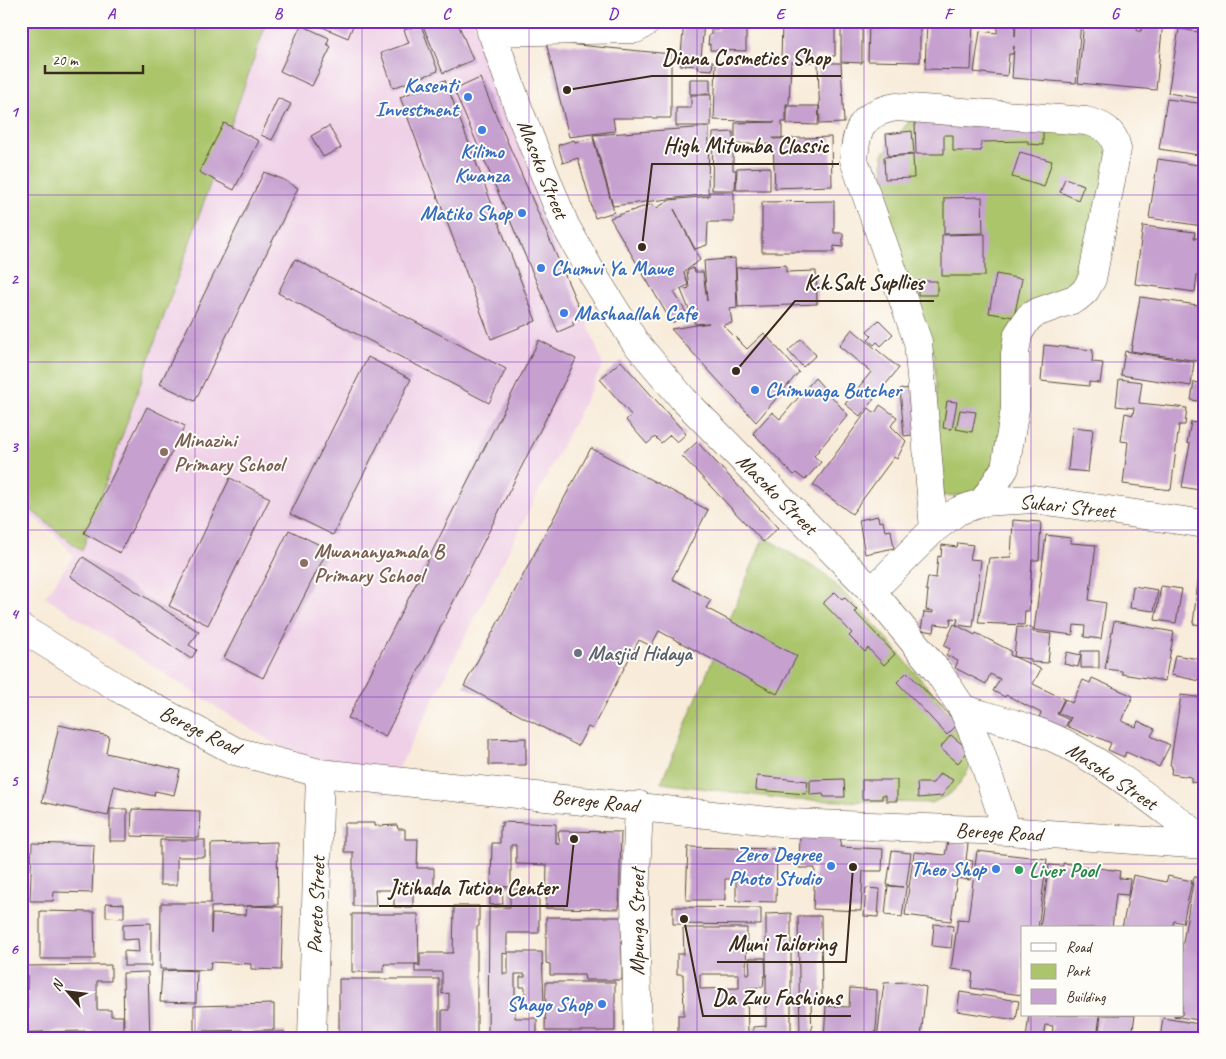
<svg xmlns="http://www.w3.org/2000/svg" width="1226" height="1059" font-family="Caveat,sans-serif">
<rect width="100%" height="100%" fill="#fdfcf7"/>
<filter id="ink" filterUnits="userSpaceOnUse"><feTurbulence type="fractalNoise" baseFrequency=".02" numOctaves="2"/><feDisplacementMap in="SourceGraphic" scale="10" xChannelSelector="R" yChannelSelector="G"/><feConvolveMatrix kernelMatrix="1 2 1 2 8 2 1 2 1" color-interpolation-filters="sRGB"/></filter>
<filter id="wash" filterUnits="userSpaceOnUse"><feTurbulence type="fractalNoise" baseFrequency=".0096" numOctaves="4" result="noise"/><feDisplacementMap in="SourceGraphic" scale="20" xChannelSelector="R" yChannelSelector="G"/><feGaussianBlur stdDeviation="1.12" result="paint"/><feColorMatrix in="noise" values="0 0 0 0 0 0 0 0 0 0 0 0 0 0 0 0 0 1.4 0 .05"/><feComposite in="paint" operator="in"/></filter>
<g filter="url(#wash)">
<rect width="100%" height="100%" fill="#f8ebd9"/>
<path fill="#efd0e7" d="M21 21H473L603 365 385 795 276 745 45 597 74 555 54 534 21 508Z"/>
<path fill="#aac56b" stroke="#727844" d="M21 21H267L82 551 21 502Z
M911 119 1081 120 1120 144 1085 290 1028 319 1007 493 942 496 934 354 888 295 883 154Z
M764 537 826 575 877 627 970 738V767L959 785 950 794 932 803 793 800 661 783Z"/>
<g id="blocks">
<path fill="#c6a1cf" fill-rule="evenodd" d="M308 21H355L348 38Z
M421 21H457L473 60 443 73Z
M684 21H704L701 60 713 61 712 70 698 69 699 66 680 65Z
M719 21H778V28L746 27V51L710 50V44L708 45 709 35H711V30H719Z
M782 21H835V56H814V62H791L789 104H786V122H782V138H773V139L831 137 832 186 775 188 773 144H735V123L775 122 714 120 716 61 781 62Z
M841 21H862V63L841 62Z
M869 21H920V62L868 61Z
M927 21H973L971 70 925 69Z
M977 21H996V25L977 24Z
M998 21H1015V36L1016 21H1081L1076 83 1012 78 1014 46 1013 54H1009L1007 76 974 72 980 31 997 33Z
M1084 21H1138L1137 31H1141L1142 21H1163L1156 90 1078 83Z
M1168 21H1205V27L1168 22Z
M301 25 329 38 327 44 331 47 312 86 280 71Z
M421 25 438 71 393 88 381 53 409 43 404 30Z
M1179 29 1205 33V99L1168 93Z
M546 42 671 54V118H613L615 131 569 137Z
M818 63H841L844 123 820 124Z
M480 78 583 317 572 322 574 325 558 332 454 90Z
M690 79H710V94H690Z
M445 80 536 321 491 339 400 97Z
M691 95H711V126H676V108H691Z
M278 98 291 104 272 140 261 135Z
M1167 99 1205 104V156L1159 149Z
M787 106H819L818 125 787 124Z
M915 122 1043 125V145L1028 144V141L981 142V151H953V135H944V154H916Z
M224 123 259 141 234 190 199 172Z
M329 126 341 148 323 157 311 136Z
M709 127 708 194 613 206 593 135Z
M912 131 914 154 888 156 886 134Z
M733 132V170H736L735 190H712L713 133Z
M593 138 614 212 595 218 578 158 563 163 558 145 574 140 575 142Z
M1020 152 1052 161 1044 187 1012 177Z
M913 155 914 178 885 179 884 157Z
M1158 159 1205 166V215L1202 226 1149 218Z
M770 167V190H736L737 168Z
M264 172 282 179 298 188 195 401 160 384Z
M1065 178 1084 185 1078 200 1060 192Z
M709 192H734V222H708L707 245 695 249 674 209 700 260 684 272 688 285 674 292 687 314 672 323 610 218 652 204 655 209 670 200 709 196Z
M982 197 983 233 944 234V198Z
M834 201V233H843V247L834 246V252H762V202Z
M1143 226 1195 232 1194 238 1205 239V276L1197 275 1195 292 1135 284Z
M985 234V276H942V235Z
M735 258 737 308 730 309 732 323 723 325 747 349 764 333 799 372 756 422 671 329 709 323 695 324 681 290 689 288 687 271 693 268 695 272H703L707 301 704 261Z
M295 259 506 369 489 403 278 293Z
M786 265V272L816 271 817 304 738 307 736 268Z
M996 274 1022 279 1014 317 989 313Z
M918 281H937V295H918Z
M1140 297 1205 306 1200 345 1205 346V362L1131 351Z
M879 320 893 334 881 346 877 342 874 345 868 340 872 336 867 331Z
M852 329 899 368 860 416 845 404 871 372 839 346Z
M801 339 816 355 803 367 788 351Z
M539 340 576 359 385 737 348 718Z
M1044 345 1093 350 1092 362 1103 363 1100 383 1089 382V386L1041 381Z
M1125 351 1194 362 1191 386 1121 375Z
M368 357 411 379 333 535 290 514Z
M621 361 686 434 677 442 670 435 661 443 655 437 647 444 626 420 631 415 600 379Z
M815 378 848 415 814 456 821 462 805 480 796 473 794 475 753 433 772 412 780 419Z
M1119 379 1142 382 1139 403 1187 408 1185 425H1179L1171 490 1123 484 1128 442 1121 441 1125 413 1133 415 1134 408 1116 406Z
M1194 382 1205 384V402L1191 400Z
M916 388 921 434 904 436 900 389Z
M947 401 957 402 952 429 943 428Z
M880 405 897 417 891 426 906 441 897 459 894 457 852 514 813 485 869 408 875 413Z
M147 407 185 426 120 553 84 533Z
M960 410 976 412 972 432 956 429Z
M1191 422 1205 424V491L1182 487 1190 444 1187 443Z
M1072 427 1093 429 1088 472 1068 470Z
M697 442 778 528 763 542 682 456Z
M591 448 708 510 672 579 711 600 706 608 797 656 777 694 659 631 651 646 639 640 592 729 588 727 578 746 464 686Z
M230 478 270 498 208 625 169 606Z
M878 516 879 522 883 521 885 531 891 530 894 548 865 554 859 520Z
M1013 520 1041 522 1039 560H1032L1029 611H1025L1024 625 978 623 989 558 1011 557Z
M289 530 328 549 263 678 224 658Z
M1046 535 1071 538V543L1096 545 1089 600 1106 603 1101 639 1084 637 1085 626 1074 625 1073 635 1034 630Z
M958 543 973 545 970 559 981 560 973 627 956 625 958 619 951 618 950 626 935 624 934 632 921 630 924 612 933 613V611L926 610 928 591 926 590 928 577 936 578 938 556 941 557 942 545 957 547Z
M1201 556H1205V625L1193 624Z
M83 557 199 632 189 645 197 650 191 659 70 576Z
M1133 586 1158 590 1154 611 1130 608Z
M1161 586 1182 589 1176 623 1155 620Z
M835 592 842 599 844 597 857 610 855 612 895 654 884 665 868 648 865 652 849 636 852 633 823 603Z
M1114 621 1174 632 1165 681 1122 674V671L1105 669Z
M954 624 975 635 976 633 1011 651 1010 655 1041 669 1033 684 1064 699 1057 714 1069 720 1062 732 1038 720 1041 713 1006 695 1005 697 993 691 1000 679 990 674 986 684 955 668 958 661 946 655 950 649 944 646Z
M1017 627 1033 628V632L1051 634 1048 663 1031 662V659L1014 657Z
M1081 651H1099V668H1081Z
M1067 652 1081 655 1078 667 1064 664Z
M1175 655 1205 660V682L1171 675Z
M907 672 958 724 947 735 897 682Z
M1092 678 1133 696 1122 721 1136 727 1138 721 1155 729 1151 736 1170 745 1159 767 1126 752 1124 757 1108 750 1111 743 1090 734 1089 736 1067 726 1071 717 1070 718 1058 713 1065 699 1072 703 1083 680 1090 683Z
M1181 695 1205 698V784L1191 782V777L1171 774 1172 766 1170 765Z
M59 725 109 736 106 753 180 770 174 795 155 791 154 796 114 786 108 816 42 802Z
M951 735 969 750 958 763 940 748Z
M526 738V765H489V739Z
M940 773 953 780 942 796 918 798 917 783H933Z
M757 776 808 781 806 794 756 790Z
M844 779 845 797H824L823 794 810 795V780Z
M862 780H897V801H886V795H882V799H862Z
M110 809H127V841H110Z
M132 809 200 811 199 838 131 836Z
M502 822 556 824V844H560L558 831 621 832 619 909 546 908 547 865 516 864V845H511V887L491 886 492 843H500V826H502Z
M344 823H375V826L397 825 398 829H405V839H418L417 868H434V889H413V907H394V890H375L376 906H353V852H344Z
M800 837 841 838 840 847 883 849 882 871H863L861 911 813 909 815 868H799Z
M160 840H205V857H177V885H160Z
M948 841 968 844 966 860 973 861 970 880 957 878 951 921 905 915 914 852 945 855Z
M277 842 278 905 211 907V934L212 914 246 915 247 906 283 907 281 970 251 969V964L211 962 210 970 160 969 161 903H211V844Z
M32 843 94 845 92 893 54 892 53 901H30Z
M688 847 777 849 776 902 736 901V879H725V900H686Z
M892 851 911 853 902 917 885 915 888 886 903 887 887 885Z
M977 851 1047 859 1038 928H1022V995L971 988 973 972 951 969 958 919 968 920Z
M1063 863 1120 871 1119 878 1130 879 1128 895 1116 894 1112 928H1040L1049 865 1063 866Z
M1133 875 1166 882 1168 876 1192 881 1183 923 1174 921 1172 928H1122Z
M1194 877 1205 878V968L1203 979H1205V1021L1173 1016 1182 1015V948Z
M502 887 503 904 490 905V888Z
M866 888 880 889 878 917 864 916Z
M510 889H539V933H507V954L503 953V974H508V952H542L544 1003H525V987H520V977H525V974H515V1018H537V1038H488L489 907H510Z
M106 903 124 904V918L106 917Z
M454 906H479V926L477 927V1036H442V1010H449V993L442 994V972H415V964L420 966V953H453Z
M673 907 761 908V925L673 924Z
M40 911 94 912 95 959H40Z
M791 913V1038H753V1027L766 1026V914Z
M352 914H418L419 964H384V972H352Z
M798 916H821L822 1001H811L812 1038H800Z
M546 917H622V980H585L584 975H550V964L546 963Z
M151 923V966H124V951L139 952 138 939 123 940V924Z
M934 924 953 926 951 948 932 946Z
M683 928H747L746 974H750L749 958H765L766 976H764L763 987 747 988 748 1036 678 1037V1015H684L683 974H677V954H684ZM700 974H739V988L700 989Z
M111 965V981H97V1010H111V1016H123V1034L94 1035V1031L28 1032 27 966Z
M179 970 197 971 196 1003 160 1002 162 971Z
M148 972 150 1038H124L123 973Z
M339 979H439V1038H339Z
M546 982H615V1031H545Z
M906 982 926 987 921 1038H877L884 983Z
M850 988 877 990V1017L875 1038H824L826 1006 849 1007Z
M960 992 1019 1001 1016 1020 957 1011Z
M274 1004V1030L194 1031V1006Z
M1029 1015H1100L1097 1038H1073L1052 1035 1053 1026 1045 1025 1043 1038H1026Z
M1101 1015H1135L1132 1036 1114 1034V1038H1098Z
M1163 1018 1205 1025V1038H1160Z
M239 1032V1038H160V1033Z
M285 1032V1038H244L243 1033Z"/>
</g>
</g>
<g filter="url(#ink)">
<use href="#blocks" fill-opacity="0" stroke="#57473a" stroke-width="1"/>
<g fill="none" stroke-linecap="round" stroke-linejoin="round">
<defs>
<path id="minor" d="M488 21 520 113 565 225 592 273 635 342 684 400 872 591 939 673 963 709 980 750 1007 831
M491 32 636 29 648 21
M934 529 918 342 854 160C856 128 862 113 896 107L1086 121C1103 125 1114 131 1117 149L1092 279 1085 291 1077 298 1038 312 1029 317 1018 334 1015 354V409L1005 468 983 502
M872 591 934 529 958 511 983 502 1033 499 1205 524
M21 628 125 692 235 751 320 773 789 823 1007 831 1205 845
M963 709C996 719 1033 727 1064 743 1114 769 1159 807 1205 840
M312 1038 320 773
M638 1038 635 901 639 805"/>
</defs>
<use href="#minor" stroke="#57473a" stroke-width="29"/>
<use href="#minor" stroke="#fff" stroke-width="28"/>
</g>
</g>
<path fill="none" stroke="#7b2cbf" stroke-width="1" stroke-opacity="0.55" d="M195 21V1038M362 21V1038M529 21V1038M697 21V1038M864 21V1038M1031 21V928M21 195H1205M21 362H1205M21 530H1205M21 697H1205M21 864H1205M1031 1015V1038"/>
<g fill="#3f7fe0" stroke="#fdfcf7" stroke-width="2">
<circle cx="468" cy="97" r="5"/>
<circle cx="482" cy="130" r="5"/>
<circle cx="522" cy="213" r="5"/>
<circle cx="541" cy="268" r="5"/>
<circle cx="564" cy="313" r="5"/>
<circle cx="755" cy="390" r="5"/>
<circle cx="831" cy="866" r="5"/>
<circle cx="996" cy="869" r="5"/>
<circle cx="602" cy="1004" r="5"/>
</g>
<g fill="#8d6e63" stroke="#fdfcf7" stroke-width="2">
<circle cx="164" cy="452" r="5"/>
<circle cx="304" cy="563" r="5"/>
</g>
<circle fill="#6b7280" stroke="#fdfcf7" stroke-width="2" cx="578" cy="653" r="5"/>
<circle fill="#2e9e5b" stroke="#fdfcf7" stroke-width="2" cx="1019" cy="870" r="5"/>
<g text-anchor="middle" stroke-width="4" stroke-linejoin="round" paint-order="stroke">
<g font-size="21" font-weight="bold" fill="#366cbe" stroke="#fdfcf7" text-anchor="end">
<text x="458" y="92">Kasenti<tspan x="458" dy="24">Investment</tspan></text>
<text x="482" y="158" text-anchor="middle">Kilimo<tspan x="482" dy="24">Kwanza</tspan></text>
<text x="512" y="220">Matiko Shop</text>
<text x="551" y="275" text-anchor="start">Chumvi Ya Mawe</text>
<text x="574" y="320" text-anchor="start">Mashaallah Cafe</text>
<text x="765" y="397" text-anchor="start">Chimwaga Butcher</text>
<text x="821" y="861">Zero Degree<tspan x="821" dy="24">Photo Studio</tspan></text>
<text x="986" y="876">Theo Shop</text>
<text x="592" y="1011">Shayo Shop</text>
</g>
<g font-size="21" fill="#3b2a1e" stroke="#fdfcf7">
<text transform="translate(543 169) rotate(68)" y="7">Masoko Street</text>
<text transform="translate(777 494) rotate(45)" y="7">Masoko Street</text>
<text transform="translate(1067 506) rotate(6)" y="7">Sukari Street</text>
<text transform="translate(200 730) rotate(26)" y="7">Berege Road</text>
<text transform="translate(1112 776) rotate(34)" y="7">Masoko Street</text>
<text transform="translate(595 801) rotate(6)" y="7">Berege Road</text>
<text transform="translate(999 832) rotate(3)" y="7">Berege Road</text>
<text transform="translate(316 905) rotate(-88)" y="7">Pareto Street</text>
<text transform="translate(637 922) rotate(-90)" y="7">Mpunga Street</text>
</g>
<g font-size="21" font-weight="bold" fill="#785e54" stroke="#fdfcf7" text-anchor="start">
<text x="174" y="447">Minazini<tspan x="174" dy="24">Primary School</tspan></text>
<text x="314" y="558">Mwananyamala B<tspan x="314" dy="24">Primary School</tspan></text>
</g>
<g font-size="21" font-weight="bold" fill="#5b616d" stroke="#fdfcf7" text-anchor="start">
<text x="588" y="660">Masjid Hidaya</text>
</g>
<g font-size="21" font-weight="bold" fill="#27864d" stroke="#fdfcf7" text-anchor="start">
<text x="1029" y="877">Liver Pool</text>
</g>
</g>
<path fill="none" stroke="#3b2a1e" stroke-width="2" d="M567 90L652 76H841M642 247L652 164H839M736 371L795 301H934M574 839L567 906H379M853 867L846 962H717M684 919L703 1016H851"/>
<g fill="#3b2a1e" stroke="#fdfcf7" stroke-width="2">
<circle cx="567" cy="90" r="5"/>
<circle cx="642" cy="247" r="5"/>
<circle cx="736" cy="371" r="5"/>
<circle cx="574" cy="839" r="5"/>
<circle cx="853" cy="867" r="5"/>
<circle cx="684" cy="919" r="5"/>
</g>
<g font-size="22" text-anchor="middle" font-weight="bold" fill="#3b2a1e" stroke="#fdfcf7" stroke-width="4" stroke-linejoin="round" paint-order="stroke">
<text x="746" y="65">Diana Cosmetics Shop</text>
<text x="746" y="153">High Mitumba Classic</text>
<text x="864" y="290">K.k.Salt Supllies</text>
<text x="473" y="895">Jitihada Tution Center</text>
<text x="782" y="951">Muni Tailoring</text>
<text x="777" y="1005">Da Zuu Fashions</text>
</g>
<rect width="1226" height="1059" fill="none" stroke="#fdfcf7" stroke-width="55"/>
<rect x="1021" y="926" width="162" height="90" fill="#fdfcf7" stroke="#afa8a0"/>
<rect x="1031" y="943" width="25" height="8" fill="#ffffff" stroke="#afa8a0"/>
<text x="1066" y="952" font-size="15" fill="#3b2a1e">Road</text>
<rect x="1031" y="964" width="25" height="15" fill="#aac56b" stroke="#afa8a0"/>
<text x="1066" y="976" font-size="15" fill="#3b2a1e">Park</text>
<rect x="1031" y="989" width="25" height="15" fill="#c6a1cf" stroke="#afa8a0"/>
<text x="1066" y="1002" font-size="15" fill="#3b2a1e">Building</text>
<g transform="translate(68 992) rotate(298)" stroke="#fdfcf7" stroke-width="4" paint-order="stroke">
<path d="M0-4L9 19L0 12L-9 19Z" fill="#3b2a1e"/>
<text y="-8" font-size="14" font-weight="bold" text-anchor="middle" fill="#3b2a1e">N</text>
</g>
<path d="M45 65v8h98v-8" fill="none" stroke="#3b2a1e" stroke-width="2.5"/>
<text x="52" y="65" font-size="15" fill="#3b2a1e" stroke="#fdfcf7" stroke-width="4" paint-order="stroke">20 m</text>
<rect x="28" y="28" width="1170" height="1004" fill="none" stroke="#7b2cbf" stroke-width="2"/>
<g font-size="16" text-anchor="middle" font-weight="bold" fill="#7b2cbf">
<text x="111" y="19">A</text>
<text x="278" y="19">B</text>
<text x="446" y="19">C</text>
<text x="613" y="19">D</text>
<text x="780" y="19">E</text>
<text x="948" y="19">F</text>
<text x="1115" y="19">G</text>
<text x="14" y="117">1</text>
<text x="14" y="284">2</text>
<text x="14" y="452">3</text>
<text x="14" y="619">4</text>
<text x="14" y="786">5</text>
<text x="14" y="954">6</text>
</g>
</svg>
